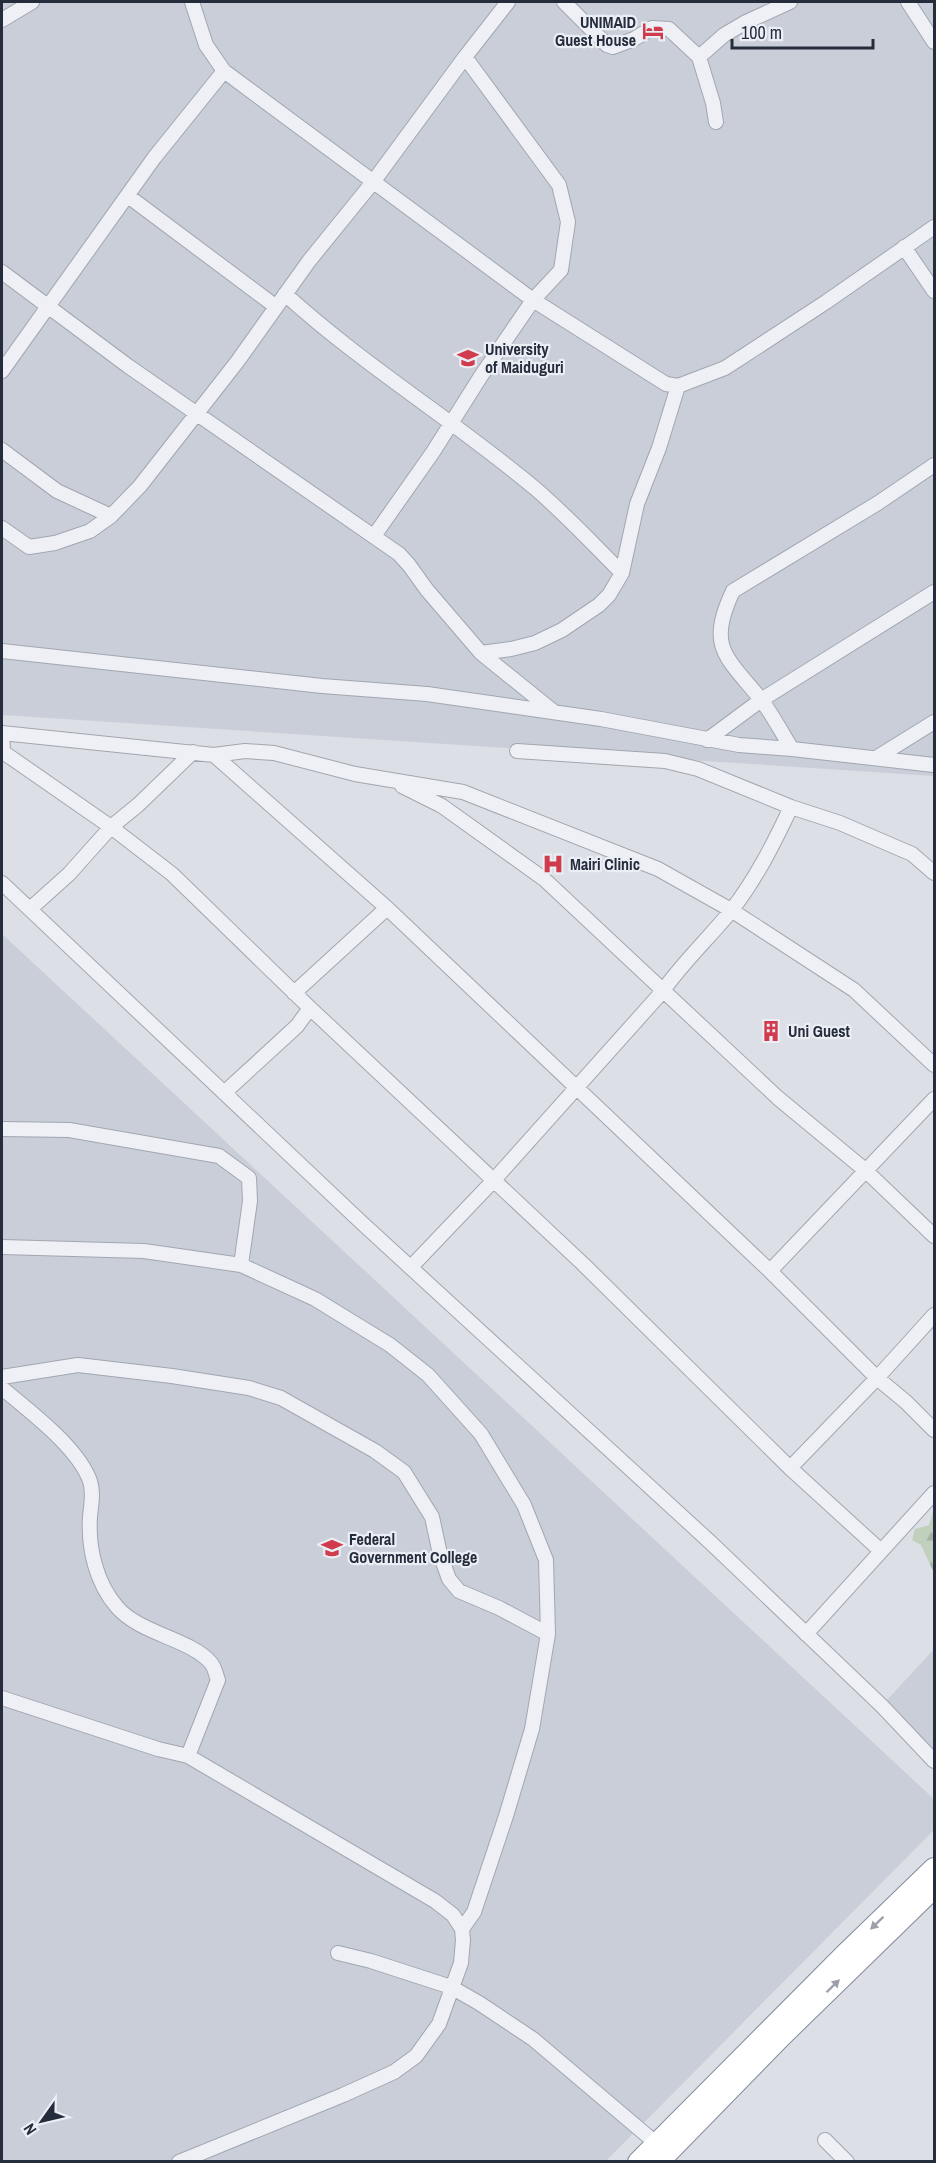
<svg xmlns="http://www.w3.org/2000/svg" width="936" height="2163" viewBox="0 0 936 2163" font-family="'Archivo Narrow',sans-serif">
<defs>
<pattern id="forest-firs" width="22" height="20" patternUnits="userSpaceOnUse" patternTransform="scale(1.5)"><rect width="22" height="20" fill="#c1d0bd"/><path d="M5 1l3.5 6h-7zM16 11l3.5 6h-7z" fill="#a6b3a3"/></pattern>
</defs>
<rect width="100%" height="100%" fill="#dcdfe6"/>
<path fill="#caced8" d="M2,2H934V776L2,715Z
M2,934L934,1799V1830L606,2161H2Z
M934,1649V1750L886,1701Z"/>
<path fill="url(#forest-firs)" d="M934,1508V1573L921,1545L912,1540L915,1529L929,1525Z"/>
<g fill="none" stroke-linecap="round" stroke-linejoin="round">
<defs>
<path id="minor" d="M192,2L206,45L224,71L533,300L666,384L678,386L725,368L826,302L934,227
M564,2L607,45L613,47L634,39L652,28L669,29L699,57
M908,2L934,42
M2,20L32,2
M716,122L713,103L699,57L724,35L746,22L790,2
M128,196L275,306
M904,247L934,291
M2,272L128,366L399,554L409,565L427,590L481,653L554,712
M285,294C364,366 455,421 537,490C567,516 594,545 622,573
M2,371L154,158L224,71
M2,450L57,491L111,516
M2,528L29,547L55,543L90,531L111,516L140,486L237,362L309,261L373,182L465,57L508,2
M374,536L433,452L481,376L533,300L561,270L568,222L559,185L465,57
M2,651L322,686L427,694L601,719L739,745L792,749L934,765
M481,653L511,649L535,643L562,630L599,605L609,595L622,573L637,504L659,448L678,386
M707,740L761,700L934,592
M792,749C781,732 772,713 759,697C725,656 707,646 733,591L878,503L934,465
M517,751L665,761L698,769L791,807L840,823L912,854L934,873
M214,755L387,908L770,1271L877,1378L906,1402L934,1430
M876,758L934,722
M402,786L442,806L544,879L778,1098L865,1170L934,1236
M2,883L362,1223L710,1542L882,1706L934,1761
M30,909L69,874L111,827L138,805L193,752
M294,993L387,908
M224,1093L297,1026L310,1008
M2,1129L69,1130L219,1156L249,1178L250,1201L241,1265
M2,1247L144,1251L241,1265L315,1299L390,1345L428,1375L481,1434L524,1505L546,1560L548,1634L532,1729L506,1816L474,1912L462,1929
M411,1267L494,1180L662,992C683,962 709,938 731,911C756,879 774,843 791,807
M770,1271L934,1099
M2,1377L78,1365L172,1376L249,1388L281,1398L375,1451L404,1472L432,1517L440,1554L449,1579L459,1591L499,1608L548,1634
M2,1388C29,1411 78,1447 90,1481C94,1493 91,1505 90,1517C88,1548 96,1583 117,1607C140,1634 191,1639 211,1663C215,1668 216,1675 218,1680L188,1756
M790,1468L877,1378L934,1315
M881,1551L790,1468L583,1264L310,1008L172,874L111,827L3,752L2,733L214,755L245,751L274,753L355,774L463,792L658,869L731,910L854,990L934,1065
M806,1634L934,1493
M2,1698L158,1749L188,1756L435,1901L453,1915L462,1929L463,1940L461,1963L439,2024L416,2056L394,2072L343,2095L179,2162
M338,1953L371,1961L451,1987L479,2003L533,2039L663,2149
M825,2140L847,2162"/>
<path id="highway" d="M638,2162L846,1953L934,1868
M659,2162L781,2037L934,1888"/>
</defs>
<use href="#minor" stroke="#a1a6b0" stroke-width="16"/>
<use href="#highway" stroke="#838c9d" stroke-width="22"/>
<use href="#minor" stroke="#eef0f5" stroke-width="14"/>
<use href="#highway" stroke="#fff" stroke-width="20"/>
</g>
<defs><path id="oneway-solid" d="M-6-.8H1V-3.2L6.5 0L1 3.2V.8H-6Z" transform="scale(1.5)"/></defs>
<g fill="#9da0a8">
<use href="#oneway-solid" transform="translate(877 1923) rotate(136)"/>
<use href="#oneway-solid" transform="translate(833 1986) rotate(-44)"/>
</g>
<defs>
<symbol id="hotel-bare" viewBox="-9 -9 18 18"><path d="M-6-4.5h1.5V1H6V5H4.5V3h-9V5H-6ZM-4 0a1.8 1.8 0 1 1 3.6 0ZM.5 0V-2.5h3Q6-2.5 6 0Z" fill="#d03c4d" stroke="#ebeef4" stroke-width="2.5" paint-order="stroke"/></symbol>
<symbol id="university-bare" viewBox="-9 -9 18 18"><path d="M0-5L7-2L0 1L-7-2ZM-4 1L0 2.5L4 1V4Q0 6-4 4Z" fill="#d03c4d" stroke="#ebeef4" stroke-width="2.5" paint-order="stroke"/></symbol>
<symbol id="hospital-bare" viewBox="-9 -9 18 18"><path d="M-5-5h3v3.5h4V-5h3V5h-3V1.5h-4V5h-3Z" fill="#d03c4d" stroke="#ebeef4" stroke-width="2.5" paint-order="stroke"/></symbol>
<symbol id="building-bare" viewBox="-9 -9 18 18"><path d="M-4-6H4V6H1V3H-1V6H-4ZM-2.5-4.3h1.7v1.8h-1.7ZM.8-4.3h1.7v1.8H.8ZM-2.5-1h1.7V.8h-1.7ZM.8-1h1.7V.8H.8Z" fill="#d03c4d" stroke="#ebeef4" stroke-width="2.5" paint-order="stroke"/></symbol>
<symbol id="school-bare" viewBox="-9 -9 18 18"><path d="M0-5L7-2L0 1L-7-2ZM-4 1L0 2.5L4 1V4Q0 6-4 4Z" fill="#d03c4d" stroke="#ebeef4" stroke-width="2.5" paint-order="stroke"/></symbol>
</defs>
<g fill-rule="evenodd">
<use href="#hotel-bare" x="638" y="16" width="30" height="30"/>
<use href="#university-bare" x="453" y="343" width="30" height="30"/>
<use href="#hospital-bare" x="538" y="849" width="30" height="30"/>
<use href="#building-bare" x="756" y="1016" width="30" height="30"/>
<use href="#school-bare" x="317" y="1533" width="30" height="30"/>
</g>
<g text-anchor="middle" stroke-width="4.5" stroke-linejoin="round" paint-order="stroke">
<g font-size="16" font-weight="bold" fill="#252d3d" stroke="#ebeef4" text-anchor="start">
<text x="636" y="28" text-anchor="end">UNIMAID<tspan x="636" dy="18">Guest House</tspan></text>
<text x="485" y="355">University<tspan x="485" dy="18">of Maiduguri</tspan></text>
<text x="570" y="870">Mairi Clinic</text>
<text x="788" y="1037">Uni Guest</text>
<text x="349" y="1545">Federal<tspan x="349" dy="18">Government College</tspan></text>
</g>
</g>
<rect width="936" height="2163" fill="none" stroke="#252d3d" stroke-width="6"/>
<g transform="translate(42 2121) rotate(236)" stroke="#ebeef4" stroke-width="4.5" paint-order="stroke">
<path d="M0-4.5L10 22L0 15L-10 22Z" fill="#252d3d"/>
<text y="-9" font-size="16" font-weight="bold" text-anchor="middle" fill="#252d3d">N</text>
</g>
<path d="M732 39v9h141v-9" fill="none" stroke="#252d3d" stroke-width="3"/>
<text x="741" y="39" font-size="18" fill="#252d3d" stroke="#ebeef4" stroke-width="4.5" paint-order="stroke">100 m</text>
</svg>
